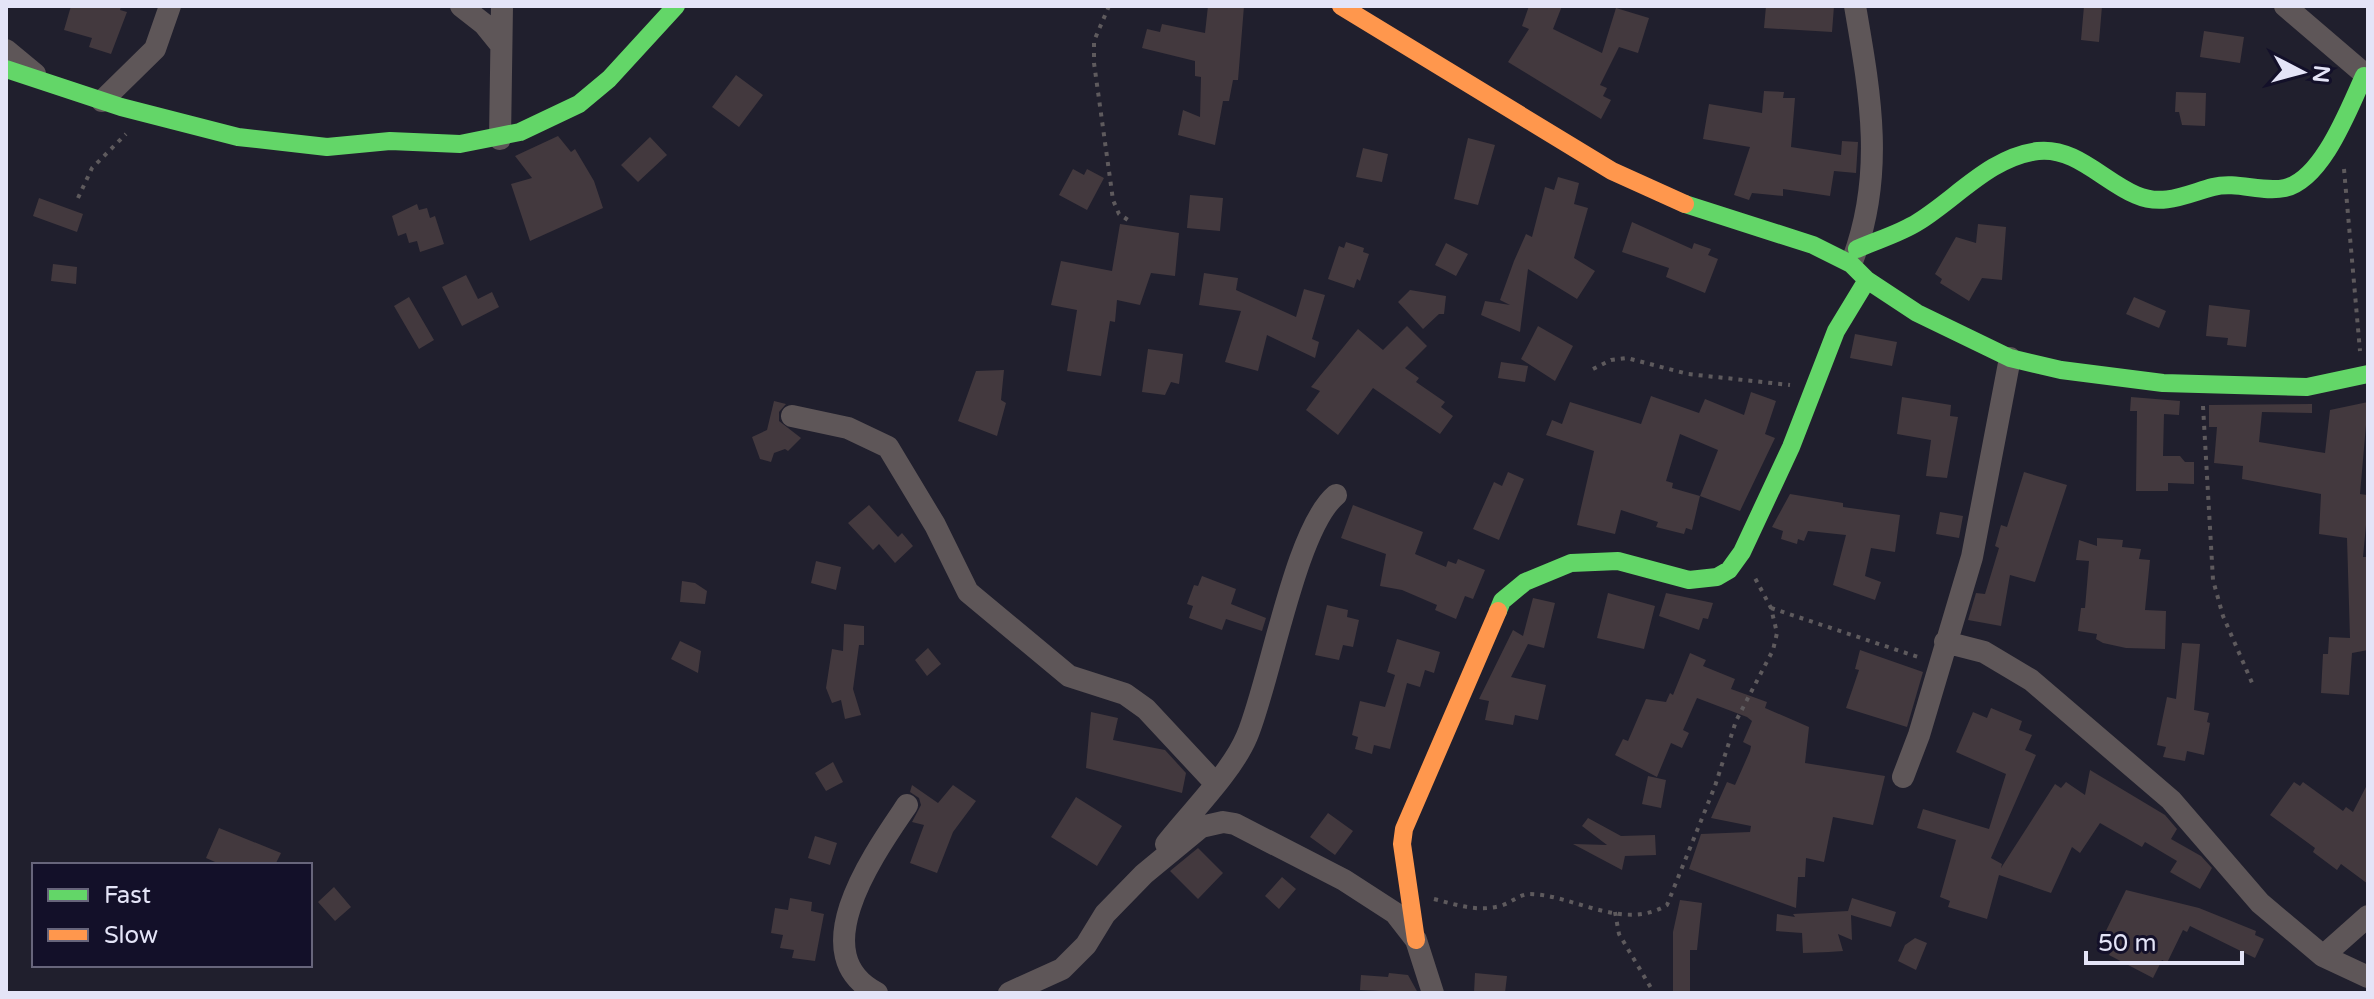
<svg xmlns="http://www.w3.org/2000/svg" width="2374" height="999" viewBox="0 0 2374 999" font-family="'Varela Round',sans-serif">
<rect width="100%" height="100%" fill="#201f2d"/>
<path fill="#43393e" fill-rule="evenodd" d="M71,6H121L120,10L127,12L111,54L89,47L92,38L64,30Z
M1208,6H1244L1238,80H1233L1229,101H1223L1215,145L1178,135L1183,110L1200,117L1201,77L1195,76V61L1142,48L1147,29L1160,32L1162,24L1205,33Z
M1529,6H1562L1553,29L1602,53L1616,8L1649,18L1638,53L1619,47L1600,85L1607,88L1603,96L1611,100L1601,119L1508,62L1529,29L1522,26Z
M1766,6H1834L1832,32L1764,28Z
M2084,6H2102L2099,42L2081,40Z
M2204,31L2244,37L2240,63L2200,57Z
M736,75L763,95L739,127L712,107Z
M1764,91L1784,92L1783,98H1795L1791,147L1841,155L1842,141L1858,142L1856,173L1834,171L1830,196L1783,189V196L1752,193L1749,200L1734,195L1750,147L1703,139L1709,104L1762,113Z
M2176,92L2206,93L2205,126L2182,125L2179,112H2175Z
M558,136L571,152L575,149L594,181L603,208L530,241L511,184L532,178L515,156Z
M650,137L667,155L638,182L621,165Z
M1468,138L1495,145L1478,205L1454,199Z
M1363,148L1388,154L1382,182L1356,177Z
M1073,169L1084,175L1087,169L1104,178L1087,210L1059,195Z
M1558,177L1579,183L1574,204L1588,208L1574,258L1595,271L1577,299L1528,269L1520,332L1481,315L1485,301L1510,305L1500,300L1514,261L1526,234L1532,237L1545,187L1554,190Z
M1190,195L1223,198L1220,231L1187,228Z
M39,198L83,214L77,232L33,216Z
M417,204L419,210L427,208L430,218L435,216L444,244L420,252L417,241L409,243L406,233L398,236L392,216Z
M1632,222L1692,249L1694,243L1711,249L1708,255L1718,259L1705,293L1666,277L1669,268L1622,252Z
M1120,224L1179,233L1175,276L1151,273L1140,305L1117,300L1115,322L1110,321L1101,376L1067,371L1077,310L1051,305L1061,261L1112,271Z
M1978,224L2006,227L2002,280L1982,278L1969,301L1940,283L1942,279L1935,274L1956,237L1976,243Z
M1346,242L1364,248L1363,252L1369,254L1360,281L1357,279L1354,288L1328,279L1339,246L1344,248Z
M1446,243L1468,254L1456,276L1435,265Z
M53,264L77,267L76,284L51,281Z
M1204,273L1238,278L1236,290L1296,317L1304,289L1325,295L1312,339L1319,342L1315,358L1267,335L1258,371L1225,362L1241,311L1199,305Z
M466,275L478,299L492,292L499,307L462,326L442,287Z
M1410,290L1446,296L1444,314H1439L1423,329L1398,302Z
M409,297L434,340L419,349L394,306Z
M2134,297L2166,311L2159,328L2126,314Z
M2209,305L2250,310L2246,347L2227,345L2228,338L2206,336Z
M1407,326L1427,346L1405,368L1419,378L1416,382L1445,402L1441,407L1453,416L1440,434L1373,388L1338,435L1306,410L1320,391L1311,387L1358,329L1383,350Z
M1538,326L1573,346L1555,381L1521,359Z
M1855,334L1897,342L1892,366L1850,358Z
M1148,349L1183,354L1179,384L1171,382L1165,395L1142,392Z
M1501,362L1528,366L1525,382L1498,378Z
M1004,370L1001,400L1006,403L997,436L958,421L976,371Z
M1751,392L1776,401L1765,434L1775,438L1740,511L1700,496L1692,530L1686,528L1684,534L1656,527L1658,522L1621,510L1615,534L1577,525L1594,451L1546,435L1552,420L1562,424L1570,402L1641,424L1651,396L1699,413L1705,399L1744,415ZM1680,434L1718,450L1700,496L1672,488L1673,483L1666,481Z
M1902,397L1951,405L1950,416L1958,417L1947,478L1926,476L1931,440L1897,434Z
M2131,397L2180,401L2179,415L2164,414L2163,456H2180L2185,462H2194V484L2168,483V491H2136L2137,411H2130Z
M774,401L786,404L779,412V421L801,438L788,451L785,449L774,453L771,462L760,459L752,437L767,430Z
M2368,402L2360,494L2367,495L2368,504L2363,557H2368V650L2352,653L2349,695L2321,693L2323,654H2328L2329,637L2350,638L2347,538L2319,534L2321,494L2242,479L2243,466L2214,463L2217,427H2209V405L2312,404V413L2262,412L2259,442L2325,453L2330,410Z
M1508,472L1524,479L1499,540L1473,529L1494,482L1502,486Z
M2024,472L2067,485L2035,582L2010,575L2001,626L1968,620L1976,593L1985,594L1999,548L1995,546L2001,525L2007,527Z
M1790,494L1843,503V507L1900,515L1895,552L1871,548L1865,576L1881,582L1875,600L1833,585L1846,535L1808,531L1804,541L1798,539L1797,544L1781,539L1783,531L1772,527Z
M869,505L898,537L902,533L913,546L895,563L879,544L873,550L848,523Z
M1353,505L1423,532L1415,554L1446,567L1448,561L1456,564L1458,559L1485,570L1473,599L1465,596L1456,619L1435,610L1437,605L1402,590L1380,586L1386,554L1341,538Z
M1940,512L1963,516L1959,538L1936,534Z
M2097,538L2123,540L2122,547L2141,549L2139,559L2150,560L2145,610L2166,611L2165,649L2126,648L2103,643L2096,639L2097,634L2078,631L2081,608H2085L2089,561L2076,560L2079,540L2097,546Z
M816,561L841,567L836,590L811,583Z
M1202,576L1236,589L1231,604L1266,618L1262,631L1226,619L1222,630L1189,618L1193,606L1187,604L1194,585L1198,586Z
M682,581L695,583L707,591L705,604L680,602Z
M1608,593L1655,606L1644,649L1597,638Z
M1666,593L1713,603L1708,619L1703,618L1699,630L1659,616Z
M1533,598L1555,603L1544,648L1528,644L1511,677L1546,685L1538,720L1515,715L1513,725L1485,720L1489,701L1479,699L1513,630L1523,636Z
M1327,605L1348,610L1347,617L1359,620L1353,647L1343,645L1339,660L1315,655Z
M844,624L864,626V645H859L853,689L861,715L845,719L841,700L832,703L826,688L832,649L843,651Z
M1397,639L1440,652L1434,673L1425,670L1420,687L1407,683L1390,749L1374,745L1372,754L1355,749L1358,737L1352,735L1360,701L1385,707L1395,675L1387,672Z
M680,641L701,651L698,673L671,659Z
M2182,643L2200,644L2194,710L2209,713L2207,722L2210,723L2204,755L2187,751L2185,761L2163,757L2166,747L2157,745L2167,697L2176,699Z
M928,648L941,664L927,676L915,660Z
M1860,650L1923,672L1907,727L1846,708L1859,670L1855,669Z
M1690,653L1706,660L1703,666L1735,679L1731,689L1767,702L1765,708L1809,727L1805,763L1885,776L1873,825L1833,817L1824,862L1806,858L1805,877H1798L1796,908L1689,869L1701,834L1750,832L1751,826L1711,818L1727,782L1735,785L1750,751L1751,746L1743,742L1752,721L1747,717L1697,698L1683,730L1689,733L1682,748L1671,743L1657,777L1615,755L1623,739L1628,741L1646,699L1666,702L1670,693L1673,695Z
M1991,708L2022,721L2019,730L2032,735L2025,750L2036,755L1991,858L2002,864L2001,868L2055,784L2061,788L2066,782L2085,795L2090,770L2165,815L2177,829L2171,839L2201,856L2212,868L2200,889L2170,872L2177,861L2145,842L2142,847L2100,823L2080,853L2072,847L2051,893L1999,875L1987,919L1948,907L1950,901L1940,897L1956,840L1917,828L1923,809L1989,829L2006,774L1956,752L1973,712L1987,718Z
M1091,712L1118,718L1113,740L1165,750L1186,773L1182,793L1086,768Z
M833,762L843,782L826,791L815,773Z
M1648,776L1666,780L1661,808L1642,804Z
M2294,782L2300,786L2303,782L2343,811L2346,807L2353,812L2368,783V884L2341,864L2337,870L2313,852L2315,848L2270,815Z
M912,785L938,803L953,785L976,801L953,832L937,873L910,863L924,825L912,822L921,805L919,798L910,792Z
M1076,797L1122,826L1097,866L1051,837Z
M1328,813L1353,831L1335,855L1310,837Z
M1588,818L1621,836L1655,835L1656,855L1625,856L1622,870L1573,844L1607,845L1582,826Z
M219,828L281,853L275,865H222L206,858Z
M815,836L837,843L830,865L808,858Z
M1198,848L1223,873L1198,899L1170,871Z
M1282,877L1296,889L1279,909L1265,896Z
M334,887L351,907L335,921L318,902Z
M2126,890L2199,908L2256,931L2255,935L2264,939L2255,958L2190,926L2187,932L2183,930L2167,963L2162,960L2153,978L2109,955L2113,947L2101,941Z
M790,898L812,902L811,911L824,914L815,961L792,958L794,950L780,948L783,935L771,933L775,908L788,910Z
M1852,898L1896,912L1891,927L1851,915L1852,940L1838,934L1843,951L1829,952L1803,953L1802,933L1776,931L1777,914L1795,917L1793,914L1848,911Z
M1680,900L1702,903L1697,950H1690V992H1673V932Z
M1915,938L1927,943L1916,970L1898,961L1905,945Z
M1389,973L1408,975L1418,993L1360,990L1361,975L1388,977Z
M1475,973L1507,976L1505,993H1474Z"/>
<g fill="none" stroke-linecap="round" stroke-linejoin="round">
<path stroke="#5e5a5d" stroke-width="4" stroke-dasharray="4 6" stroke-linecap="butt" d="M1109,6L1094,41V63L1113,200L1119,214L1128,220
M2344,169L2360,351
M78,198L92,168L126,134
M1593,369L1611,360L1627,358L1688,374L1790,385
M2203,406L2213,580L2223,616L2253,685
M1771,608L1921,658
M1434,899C1457,905 1477,912 1500,906C1511,903 1518,895 1529,894C1572,894 1623,932 1667,905L1715,786L1736,721L1773,650L1777,633L1771,608L1755,578
M1615,912L1619,934L1654,993"/>
<path stroke="#5e5658" stroke-width="22" d="M461,6L484,24L501,45
M2285,6L2368,77
M6,50L35,74
M102,101L155,49L170,6
M500,139L502,6
M1853,259C1885,173 1870,93 1855,6
M792,416L848,428L888,447L935,525L968,592L1069,676L1125,694L1146,709L1215,783
M1945,642L1984,652L2031,680L2171,800L2260,903L2323,956L2368,977
M1903,777L1919,735L1972,557L2010,358
M1166,844C1191,812 1232,772 1247,736C1270,682 1295,529 1336,495
M2323,956L2368,916
M877,993C801,954 876,851 907,805
M1009,993L1062,969L1086,945L1105,914L1144,874L1201,827L1223,822L1235,824L1344,880L1395,913L1416,940L1433,993"/>
<path stroke="#63d668" stroke-width="18" d="M6,69L121,107L238,137L327,147L390,141L460,144L520,132L579,104L609,79L676,6
M1685,204L1813,245L1851,264L1867,280L1917,313L2010,358L2061,370L2163,383L2307,387L2368,374
M1857,249C1877,240 1899,234 1918,222C1957,198 1990,157 2038,151C2076,147 2103,181 2136,195C2163,207 2187,194 2213,187C2237,181 2262,193 2285,188C2323,179 2349,108 2364,76
M1498,611L1502,601L1525,582L1571,563L1618,561L1689,580L1717,577L1729,570L1742,552L1791,447L1836,331L1867,280"/>
<path stroke="#ff974d" stroke-width="18" d="M1341,6L1612,171L1685,204
M1416,940L1402,844L1404,829L1498,611"/>
</g>
<rect width="2374" height="999" fill="none" stroke="#e4e4f7" stroke-width="16"/>
<rect x="32" y="863" width="280" height="104" fill="#131029" stroke="#67657b" stroke-width="2"/>
<rect x="48" y="889" width="40" height="12" fill="#63d668" stroke="#67657b" stroke-width="2"/>
<text x="104" y="903" font-size="24" fill="#e4e4f7">Fast</text>
<rect x="48" y="929" width="40" height="12" fill="#ff974d" stroke="#67657b" stroke-width="2"/>
<text x="104" y="943" font-size="24" fill="#e4e4f7">Slow</text>
<g transform="translate(2302 72) rotate(96)" stroke="#131029" stroke-width="6" paint-order="stroke">
<path d="M0-6L14 30L0 20L-14 30Z" fill="#e4e4f7"/>
<text y="-12" font-size="22" font-weight="bold" text-anchor="middle" fill="#e4e4f7">N</text>
</g>
<path d="M2086 951v12h156v-12" fill="none" stroke="#e4e4f7" stroke-width="4"/>
<text x="2098" y="951" font-size="24" fill="#e4e4f7" stroke="#131029" stroke-width="6" paint-order="stroke">50 m</text>
</svg>
